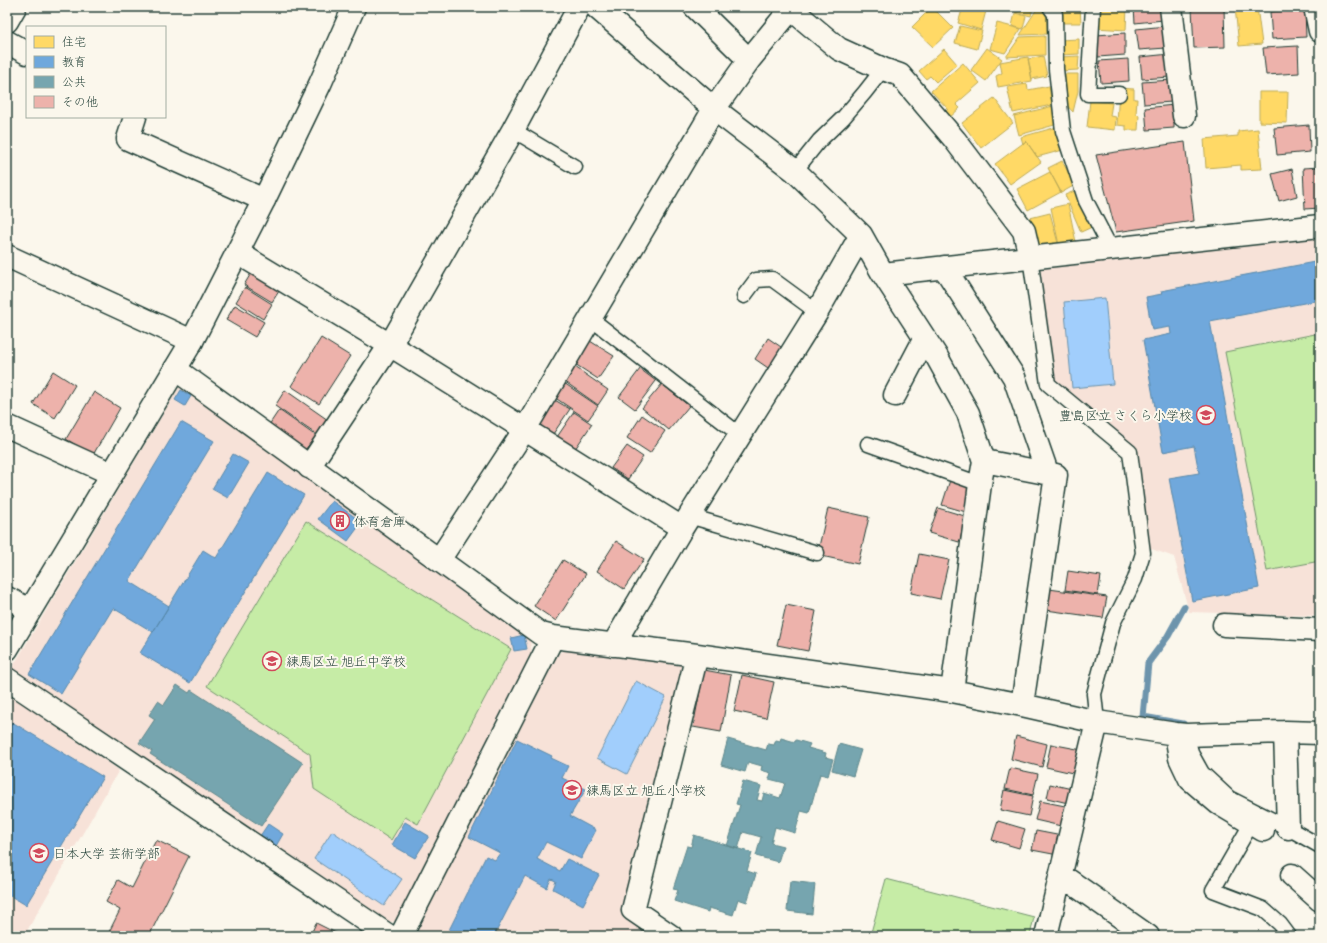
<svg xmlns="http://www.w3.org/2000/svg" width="1327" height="943" viewBox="0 0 1327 943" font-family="Dekko,'Klee One',sans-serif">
<rect width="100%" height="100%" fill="#fbf7ec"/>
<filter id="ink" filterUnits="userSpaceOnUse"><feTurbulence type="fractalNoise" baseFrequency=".025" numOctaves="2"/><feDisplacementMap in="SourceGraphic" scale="8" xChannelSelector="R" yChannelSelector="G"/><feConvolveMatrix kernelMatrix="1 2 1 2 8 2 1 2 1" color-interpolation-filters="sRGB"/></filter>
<g filter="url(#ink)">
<path fill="#f7e2d8" d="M1320,237V616L1189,612L1174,557L1146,547L1133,447L1052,382L1038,267Z
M179,387H187L529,634L532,654L397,921L383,923L15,675L12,668Z
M568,646L680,661L686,669L625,912L660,936H414L558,654Z
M12,696L119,770L24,936H7V697Z"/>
<path fill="#c6eca6" stroke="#72946d" d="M1320,333V561L1267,571L1225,352Z
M306,521L511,649L418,824L405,817L391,840L314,789L310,754L207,686Z
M886,879L1034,917L1030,936H870Z"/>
<path fill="#a1cefc" stroke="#6d94ac" d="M1105,298L1113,384L1072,388L1064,302Z
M636,681L666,697L627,774L597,758Z
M332,831L402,879L384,906L314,859Z"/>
<path fill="#ffd966" stroke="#bcaa57" d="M932,7L953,28L933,47L912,27Z
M944,7H962L961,12Z
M963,7H987L981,30L958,23Z
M1017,7H1033L1031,16L1015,12Z
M1059,7H1080L1081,23H1059Z
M1096,7H1127L1126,30L1095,28Z
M1235,7H1257L1262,44L1239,46Z
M1037,9H1046L1047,34L1020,35Z
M1015,13L1026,16L1023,29L1012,26Z
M997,23L1021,29L1005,53L990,49Z
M960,26L982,31L977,49L955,43Z
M1045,36V55L1006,57L1020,37Z
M1079,39V54L1060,55L1059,40Z
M987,48L1002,59L986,81L971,70Z
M944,49L957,64L936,82L930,76L926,79L919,71Z
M1043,56L1047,76L1032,79L1028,59Z
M1079,56L1078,70L1061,71L1060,57Z
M1028,57L1032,81L998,87L996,76L1002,73L1000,62Z
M963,63L980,83L956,104L960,108L948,119L943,113L948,109L931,91Z
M1063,74H1078V91L1073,112L1063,101Z
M1027,84L1028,90L1049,86L1052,105L1013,113L1007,87Z
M1119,88L1134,89V99H1137L1136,114L1139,115L1138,130H1126V126L1117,125Z
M1259,92H1288L1287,123L1259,122Z
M994,98L1013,123L981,148L962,123Z
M1090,101L1112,103L1110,116L1116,117L1115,130L1087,127Z
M1053,106L1058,124L1019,135L1014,116Z
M1057,127L1063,150L1037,157L1026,141L1023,144L1021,137Z
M1258,129L1262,169L1241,170V165L1206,168L1204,139L1238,136V131Z
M1026,141L1041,162L1010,184L995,164Z
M1062,161L1075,185L1061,193L1048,168Z
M1050,172L1061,192L1028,210L1017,189Z
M1077,190L1092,227L1081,232L1065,195Z
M1068,204L1076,242L1059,245L1051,208Z
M1050,213L1058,243L1037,248L1030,218Z"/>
<path fill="#6fa8dc" stroke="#5788aa" d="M1320,261V300L1210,321L1259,588L1192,601L1169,478L1199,473L1194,446L1163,452L1143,340L1171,334L1170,327L1152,330L1146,297L1162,294L1161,291Z
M181,390L191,396L185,406L175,400Z
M181,422L214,441L129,581L169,606L153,632L113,608L61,694L29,674Z
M233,454L249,463L228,498L212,489Z
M268,473L304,495L190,683L140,653L203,550L216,558Z
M332,501L362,522L348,541L318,519Z
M524,635L527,649L514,651L511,638Z
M12,722L103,777L26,905L7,894V731Z
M517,739L552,756L551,758L568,766L562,778L586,789L570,816L596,830L581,859L546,842L537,859L560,871L567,859L599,875L583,905L553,889L556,881L551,879L547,888L525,876L494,936H446L486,856L495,860L500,853L469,837Z
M405,822L429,836L415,858L392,845Z
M268,824L283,834L276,846L260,836Z"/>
<path fill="#76a5af" stroke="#5c868a" d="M177,685L189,693L191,690L303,763L261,826L150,754L152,751L139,743L155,719L149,715L158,701L164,705Z
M781,738L795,742L796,740L810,744L808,748L826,753L825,757L833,759L828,776L820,774L809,813L801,811L795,833L775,827L771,843L783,846L778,862L756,856L761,837L743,832L738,849L727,846L740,805L736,804L743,781L761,786L757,800L762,801L764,793L780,798L785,783L769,779L771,773L761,770L762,766L748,762L745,772L721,765L728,739L766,750L768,744L774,745L776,740L780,741Z
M839,744L861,750L853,776L832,770Z
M694,835L752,853L747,871L756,874L747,902L738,899L733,915L709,908L708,912L674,901L678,890L673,889L687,846L691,847Z
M790,881L815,884L812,914L787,911Z"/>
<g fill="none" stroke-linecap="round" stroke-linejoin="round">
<path stroke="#6d94ac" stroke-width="7" d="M1183,724L1143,717L1148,663L1168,636L1184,607"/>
</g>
<path fill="#edb2ab" stroke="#1f3d34" d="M1134,7H1163V20L1135,23Z
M1200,7H1224L1225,47L1194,48L1192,8Z
M1305,9L1306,37L1272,39L1270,12Z
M1166,26V48L1139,50L1136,29Z
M1125,33V55L1098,57L1096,35Z
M1298,46L1299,73L1266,75L1263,48Z
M1170,54V77L1142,79L1140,57Z
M1128,59L1129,81L1101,83L1099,61Z
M1172,80V102L1144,104L1142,82Z
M1174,105V128L1147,130L1145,108Z
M1309,125L1310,152L1277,155L1274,128Z
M1185,142L1194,221L1116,232L1096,155Z
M1320,167V208L1305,209L1303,168Z
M1292,169L1297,196L1279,201L1272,174Z
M253,270L281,288L272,302L244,285Z
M245,287L272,304L263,319L236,302Z
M235,305L264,322L255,337L226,320Z
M321,338L350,356L319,404L291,386Z
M768,338L784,349L771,370L755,359Z
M590,341L614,356L598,379L575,364Z
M575,367L608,390L598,405L564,381Z
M640,369L656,381L635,409L619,397Z
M53,371L75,385L55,418L33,404Z
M564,383L598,406L588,420L554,397Z
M662,384L689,406L669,430L642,408Z
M285,390L328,420L317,435L275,406Z
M94,392L120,408L93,455L66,439Z
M553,399L570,409L553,434L537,424Z
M279,410L316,436L305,450L269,425Z
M574,412L592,424L575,449L557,437Z
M642,415L665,431L650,453L627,438Z
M627,446L643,457L628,479L611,468Z
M950,480L973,488L966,512L942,505Z
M828,508L869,517L858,564L817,555Z
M938,508L968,517L959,542L929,533Z
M616,541L644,559L624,589L597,571Z
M919,554L949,560L940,599L911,593Z
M563,560L586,574L556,621L534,606Z
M1068,571L1101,576L1098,595L1065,590Z
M1049,589L1107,597L1103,618L1046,610Z
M786,605L816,611L808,651L777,645Z
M704,670L731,675L721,732L693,727Z
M742,675L774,682L766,718L734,711Z
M1016,736L1047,744L1042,767L1011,759Z
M1051,744L1082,750L1077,774L1046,767Z
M1010,768L1038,774L1033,795L1005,789Z
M1050,784L1072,789L1068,803L1047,798Z
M1004,790L1033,796L1029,816L1000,810Z
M1040,801L1065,806L1061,826L1035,820Z
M998,821L1025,829L1019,848L992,840Z
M1036,831L1062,836L1058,855L1032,850Z
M156,840L189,856L149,936H107L120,910L106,902L118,880L132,888Z
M316,923L342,936H310Z"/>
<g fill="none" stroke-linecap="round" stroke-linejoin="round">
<defs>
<path id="lane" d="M1050,7L1055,14L1056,69L1063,131L1086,201L1111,249
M1093,7L1088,94H1119
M513,130L575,167
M795,171L819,141L843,118L865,92L883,69
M1030,257L1048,384L1130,452L1143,553L1135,579L1113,623L1094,694L1097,722
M744,296L756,280L772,279L817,312
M590,318L740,435
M868,444L980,484
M689,516L817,553
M1186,735L1192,755L1202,773L1229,798L1288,828L1320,846
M1251,824L1213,890L1263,909L1280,924L1289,936"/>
<path id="street" d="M596,7L714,109L795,171L861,235L883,274L937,357L968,413L984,461L980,484L952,691
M695,7L749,60
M1171,7L1184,116
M1315,7L1320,31
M7,21L15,7
M7,42L27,53
M135,117L128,139L264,200
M238,253L390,345L682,528
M7,256L192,341
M944,267L1014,377L1047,472
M883,274L1320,226
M175,369L541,634L553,637L697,655L952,691L1022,705L1097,722L1176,734L1186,735L1285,732L1320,733
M895,395L925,338
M7,426L112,474
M984,461L1056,475L1022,705
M309,467L390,345L513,130L579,7
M439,560L525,429L714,109L749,60L791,9L839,49L883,69L900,75L955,140L1024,231L1030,257
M7,598L30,610
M1224,625L1320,630
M613,645L682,528L817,312L861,235
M7,679L389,936
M1285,732L1288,828
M1176,734L1180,758L1190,779L1218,803L1263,830
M1061,875L1148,936
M1292,875L1320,900
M401,936L553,637
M671,936L633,910L697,655
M1046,936L1097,722"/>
<path id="secondary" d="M7,649L192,341L264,200L320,84L354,7"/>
</defs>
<use href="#lane" stroke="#1f3d34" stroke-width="17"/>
<use href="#street" stroke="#1f3d34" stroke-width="25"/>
<use href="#secondary" stroke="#1f3d34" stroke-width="25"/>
<use href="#lane" stroke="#fbf7ec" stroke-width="14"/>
<use href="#street" stroke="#fbf7ec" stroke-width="22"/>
<use href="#secondary" stroke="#fbf7ec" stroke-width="22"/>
</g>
</g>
<defs>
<symbol id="school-ring" viewBox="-11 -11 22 22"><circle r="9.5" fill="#fbf7ec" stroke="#d1495b" stroke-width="1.5"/><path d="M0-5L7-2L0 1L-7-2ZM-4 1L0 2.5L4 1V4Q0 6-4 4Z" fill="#d1495b"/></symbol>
<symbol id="building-ring" viewBox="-11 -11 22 22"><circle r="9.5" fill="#fbf7ec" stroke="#d1495b" stroke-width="1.5"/><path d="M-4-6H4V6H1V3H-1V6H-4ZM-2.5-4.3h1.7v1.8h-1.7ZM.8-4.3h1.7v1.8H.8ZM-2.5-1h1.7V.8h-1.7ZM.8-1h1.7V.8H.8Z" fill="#d1495b"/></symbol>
<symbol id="university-ring" viewBox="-11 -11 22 22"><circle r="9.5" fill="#fbf7ec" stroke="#d1495b" stroke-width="1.5"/><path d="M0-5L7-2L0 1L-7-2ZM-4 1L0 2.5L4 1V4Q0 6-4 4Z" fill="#d1495b"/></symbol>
</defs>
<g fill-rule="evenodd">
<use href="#school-ring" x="1195" y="404" width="22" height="22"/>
<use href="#building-ring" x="329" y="510" width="22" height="22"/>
<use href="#school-ring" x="261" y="650" width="22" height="22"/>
<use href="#school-ring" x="561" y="779" width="22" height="22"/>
<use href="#university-ring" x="28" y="842" width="22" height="22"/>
</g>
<g text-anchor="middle" stroke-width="4" stroke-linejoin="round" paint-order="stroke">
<g font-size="13" fill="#1f3d34" stroke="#fbf7ec" text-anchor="start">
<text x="1192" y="420" text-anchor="end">豊島区立 さくら小学校</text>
<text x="354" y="526">体育倉庫</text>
<text x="286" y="666">練馬区立 旭丘中学校</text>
<text x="586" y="795">練馬区立 旭丘小学校</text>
<text x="53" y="858">日本大学 芸術学部</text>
</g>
</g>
<rect width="1327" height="943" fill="none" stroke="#fbf7ec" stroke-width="24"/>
<rect x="12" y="12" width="1303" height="919" fill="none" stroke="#1f3d34" stroke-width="1.5" filter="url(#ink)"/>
<rect x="26" y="26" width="140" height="92" fill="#fbf7ec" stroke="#a3ada2"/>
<rect x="34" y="36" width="20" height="12" fill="#ffd966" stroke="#a3ada2"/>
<text x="62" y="46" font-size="12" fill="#1f3d34">住宅</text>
<rect x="34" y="56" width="20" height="12" fill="#6fa8dc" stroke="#a3ada2"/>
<text x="62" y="66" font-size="12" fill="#1f3d34">教育</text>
<rect x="34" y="76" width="20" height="12" fill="#76a5af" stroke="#a3ada2"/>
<text x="62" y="86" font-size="12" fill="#1f3d34">公共</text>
<rect x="34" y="96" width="20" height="12" fill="#edb2ab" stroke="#a3ada2"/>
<text x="62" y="106" font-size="12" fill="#1f3d34">その他</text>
</svg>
